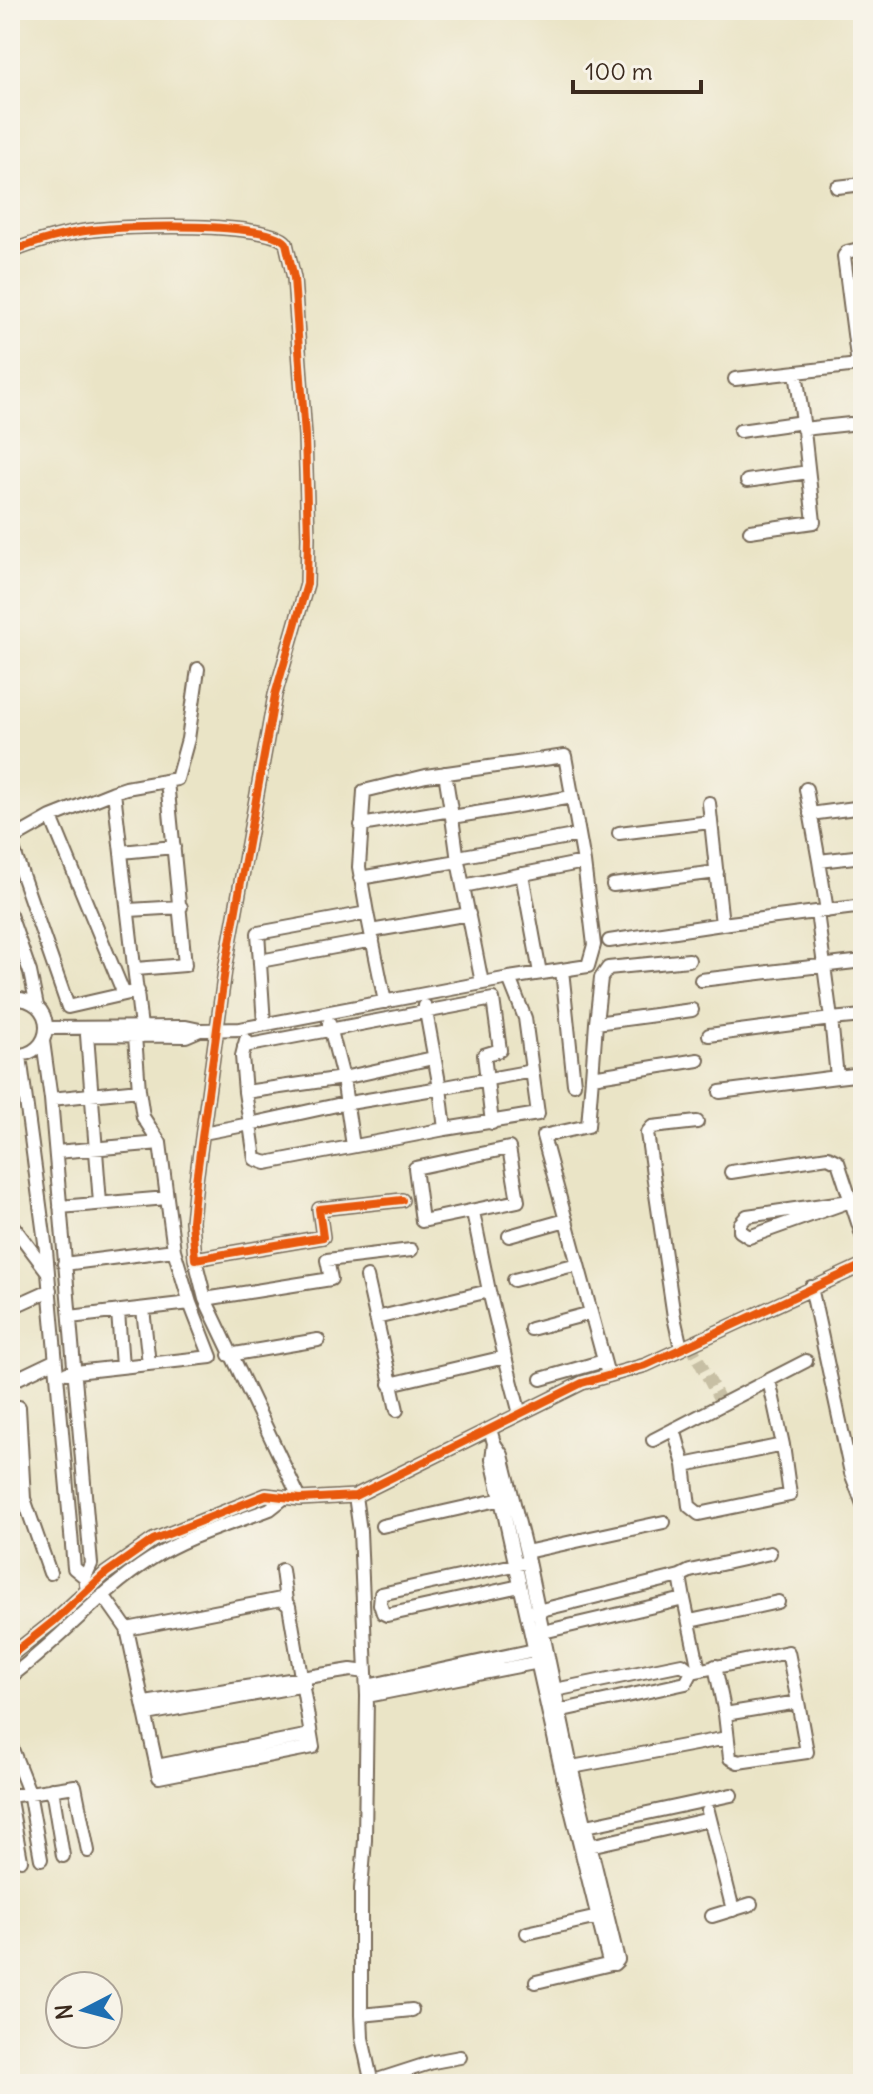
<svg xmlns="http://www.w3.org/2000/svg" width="873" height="2094" viewBox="0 0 873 2094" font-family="Delius,sans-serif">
<rect width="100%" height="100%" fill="#f7f3e8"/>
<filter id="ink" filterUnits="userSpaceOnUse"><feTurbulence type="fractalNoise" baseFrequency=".0125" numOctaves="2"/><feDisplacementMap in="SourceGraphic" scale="16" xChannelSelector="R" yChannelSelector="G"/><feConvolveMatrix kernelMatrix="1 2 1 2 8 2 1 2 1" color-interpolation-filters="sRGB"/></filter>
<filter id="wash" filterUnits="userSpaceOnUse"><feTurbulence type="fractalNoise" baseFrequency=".006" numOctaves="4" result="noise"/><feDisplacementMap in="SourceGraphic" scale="32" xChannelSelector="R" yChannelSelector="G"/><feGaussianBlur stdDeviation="1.8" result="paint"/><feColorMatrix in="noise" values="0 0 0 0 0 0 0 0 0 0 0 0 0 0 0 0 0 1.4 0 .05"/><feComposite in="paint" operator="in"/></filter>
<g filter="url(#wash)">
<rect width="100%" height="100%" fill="#eae4c6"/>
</g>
<g filter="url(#ink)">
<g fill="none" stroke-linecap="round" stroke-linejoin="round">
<path stroke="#c7bfa4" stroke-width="12" stroke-dasharray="12 6" stroke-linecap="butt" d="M690,1344L722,1404"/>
<defs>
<path id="minor" d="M837,187L863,184
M863,248L847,252L844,256L858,365L863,364
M10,252C35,242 66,233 93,230C125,226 268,221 286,243L294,278L305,436L308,537L307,584L275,695L225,970L196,1181L192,1221L195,1259L323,1237L319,1209L402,1200
M735,379L858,365
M803,429L850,424
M740,431L803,422L796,372
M747,481L808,472
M750,531L814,522L803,422
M806,789L819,861L863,856
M114,792L51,817L14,838L11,843L68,1007L138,991
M810,814L863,807
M51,817L124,994
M452,817L572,797
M361,825L451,810L445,773
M619,833L710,822
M121,852L174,847
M458,857L579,835
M458,861L482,983
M819,861L827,911
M522,874L540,973
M360,878L458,861L451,810
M613,885L717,872
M463,886L584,862
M129,910L181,907
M367,913L359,867L364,791L426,776L565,756L584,862L594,945L588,966L509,978
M10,915L30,972L37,1006
M722,924L863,906
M371,931L469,914
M609,941L722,924L709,803
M260,961L373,940
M136,969L185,965L167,781
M562,970L574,1084
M701,980L863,961
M10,999C58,994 58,1060 10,1055
M425,1006L440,1088L532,1071
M863,1016L831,1019L837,1077L863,1074
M329,1023L343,1078L353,1146
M596,1023L601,978L608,968L689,960
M264,1024L258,933L367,913L385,1002
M46,1028L186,1027L200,1030L240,1029L509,978L525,1018L538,1114L445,1129L440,1088L337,1105L250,1124L255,1159L266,1163L445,1129
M87,1035L100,1203
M92,1035L186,1036L200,1030
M709,1035L831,1019L817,912
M135,1036L139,1090
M142,1036L114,792L126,788L177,779L188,739L198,669
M43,1041L51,1099L91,1564L85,1577L87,1590
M244,1046L493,999L500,1050L484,1055L492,1123
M20,1056L46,1250L74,1568L85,1577
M592,1077L596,1023L692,1010
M245,1092L242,1056L246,1040
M720,1092L837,1077
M51,1099L139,1090L143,1117L160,1143
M203,1133L250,1124L245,1092L343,1078L433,1058
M509,1148L518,1201L422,1221L415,1168Z
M56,1152L160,1143L167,1198
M731,1172L828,1157L838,1162L863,1238
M850,1201L749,1237L740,1231V1224L747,1216Z
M60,1207L167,1198L174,1250L64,1264
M10,1222L47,1271
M509,1236L566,1220
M174,1250L190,1303
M195,1259L205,1299L331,1279L327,1260L411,1250
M367,1277L397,1410
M514,1280L578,1264
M811,1287L851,1473L863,1504
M205,1299L300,1499
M10,1308L50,1290
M143,1309L149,1364
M118,1312L122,1366
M376,1318L489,1291L473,1212
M531,1329L591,1313
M681,1348L674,1317L647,1133L652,1127L697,1122
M229,1355L318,1340
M505,1357L520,1414
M67,1373L211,1357L190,1303L70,1317
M608,1375L543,1136L588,1126L592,1077L698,1060
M541,1379L604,1361
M769,1380L783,1445L684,1465L689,1506L699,1514L790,1495L783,1445
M10,1382L54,1361
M390,1384L505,1357L489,1291
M10,1410L19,1407L24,1499
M490,1429L494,1443L502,1455L526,1552L570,1762L618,1960L614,1964
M674,1429L684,1465
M653,1440L806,1361
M494,1443L492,1459L562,1773L609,1962L614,1964
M10,1460L17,1478L10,1481
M22,1493L50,1573
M355,1496L360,1531L367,1696L365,1840L361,1889V2015L362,2038L372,2084
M382,1526L506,1498
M526,1552L664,1522
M282,1570L286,1601
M680,1576L690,1571L770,1553
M520,1586L387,1615L383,1613L380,1604L381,1594L523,1563
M103,1595L127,1629L281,1599L289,1606L313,1747L159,1777L127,1629
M684,1599L699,1670
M533,1612L680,1576L684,1599L543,1632
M690,1621L778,1602
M10,1656L54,1621L106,1573L153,1540L266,1495L300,1499L355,1496L582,1383L646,1365L863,1265
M715,1666L725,1714
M10,1677C59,1641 99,1592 151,1559C186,1536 231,1524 270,1509L284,1498
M367,1686L539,1649
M555,1690L682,1664L692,1672
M367,1696L544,1661
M145,1703L351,1670L366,1672
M549,1713L686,1683L692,1672L788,1652L798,1702L725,1714L730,1758L738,1762L807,1752L798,1702
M147,1714L305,1685
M10,1744L29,1792L41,1859
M157,1766L310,1735
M572,1767L727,1738
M52,1789L63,1856
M10,1796L75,1786L88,1851
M10,1800L21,1860
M708,1811L733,1910
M582,1827L731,1795
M585,1847L710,1819
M712,1916L751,1904
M527,1933L598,1917
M536,1982L611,1964
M361,2015L412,2010
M10,2077L16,2084
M371,2082L433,2062L460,2057"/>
</defs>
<use href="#minor" stroke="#786b59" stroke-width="16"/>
<use href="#minor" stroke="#fff" stroke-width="12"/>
<defs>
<path id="cycleway" d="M10,252C35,242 66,233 93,230C125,226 268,221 286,243L294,278L305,436L308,537L307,584L275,695L225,970L196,1181L192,1221L195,1259L323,1237L319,1209L402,1200
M10,1656L54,1621L106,1573L153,1540L266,1495L300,1499L355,1496L582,1383L646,1365L863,1265"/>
</defs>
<use href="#cycleway" stroke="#f7f3e8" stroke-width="13"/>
<use href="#cycleway" stroke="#e8590c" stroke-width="8"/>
</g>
</g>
<rect width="873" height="2094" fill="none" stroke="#f7f3e8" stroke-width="40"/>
<g transform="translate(84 2010) rotate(264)"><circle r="38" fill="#f7f3e8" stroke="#aca397" stroke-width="2"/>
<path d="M0-6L14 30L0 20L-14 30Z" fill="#1f6fb2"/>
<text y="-12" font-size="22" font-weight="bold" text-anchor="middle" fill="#3b2a1e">N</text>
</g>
<path d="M573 80v12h128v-12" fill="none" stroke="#3b2a1e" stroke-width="4"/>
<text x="585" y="80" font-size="24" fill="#3b2a1e" stroke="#f7f3e8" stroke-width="6" paint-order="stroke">100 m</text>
</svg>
